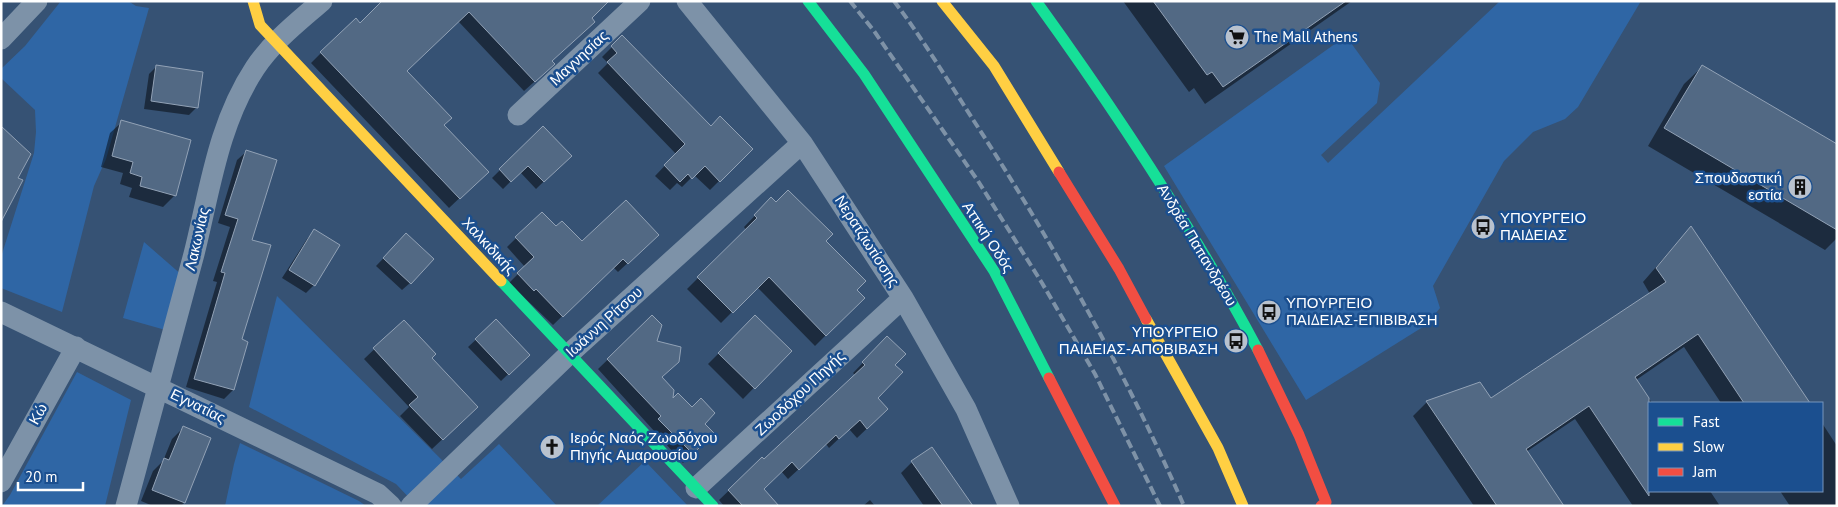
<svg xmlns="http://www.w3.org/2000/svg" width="1838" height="507" viewBox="0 0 1838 507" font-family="'PT Sans',sans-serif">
<rect width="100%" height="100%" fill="#365274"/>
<path fill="#2f66a5" d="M61,1H128L136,6L149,8L106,159L94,186L62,312L1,288V257L34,153L36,132L35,110L1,78V69L25,46Z
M1500,1H1641L1578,107L1565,119L1533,132L1504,161L1433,286L1440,308L1426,325L1306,400L1164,166L1346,36L1380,83L1377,103L1321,155L1328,163Z
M144,242L183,276L169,331L123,318Z
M277,296L461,479L499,444L557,506H417L396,484L249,407Z
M77,372L131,400L105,506H2L10,495Z
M240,443L359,501L366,506H225L234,464Z
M645,461L688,506H597Z"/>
<path fill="#0007" d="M502,1L550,61L543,74L524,91L458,21L406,71L443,126L487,172L449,208L311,63L321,53L360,24Z
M1123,1H1352L1205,104L1194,88L1189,92Z
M622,37L711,127L751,149L710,190L694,175L682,187L677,183L670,190L655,176L676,154L598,73L608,63L602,57Z
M157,66L197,107L189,115L144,109L149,74Z
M1702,67L1837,146V238L1825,250L1648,146L1684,84Z
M122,122L190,141L174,196L163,207L129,197L132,188L120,184L123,173L101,167L110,133Z
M543,128L570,156L536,189L520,172L503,189L492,178Z
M246,152L251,240L240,340L247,343L233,390L224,399L186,387L217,282L213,281L230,227L218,223L237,160Z
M771,199L824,241L855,290L863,298L815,346L757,287L721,323L687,289L746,230L744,227Z
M542,213L556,228L582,243L648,244L618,272L613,267L553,325L509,283L525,267L507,247Z
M1690,228L1808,403H1721L1684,347L1636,380L1652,403H1649V491H1710L1720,506H1633L1575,419L1526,452L1562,506H1474L1413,416L1427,402L1491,400L1650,294L1643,282Z
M314,231V285L306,293L282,278L307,239Z
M399,242L410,283L402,290L376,266Z
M652,317L660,378L672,401L703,424L713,433L683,463L598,369Z
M755,317L790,351L743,399L708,364Z
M404,321L430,358L467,416L432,449L400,416L409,407L364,359Z
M496,321L528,355L501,381L468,347Z
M887,338L893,365L876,398L877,419L857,438L849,429L829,448L826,444L788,479L781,471L762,489L778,506H724L719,500L762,459L764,461L856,376L853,373Z
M1822,423L1837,446V506H1790L1780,491H1822Z
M183,428L184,503L181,506H153L141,501L153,471L163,461L172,439Z
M912,462L971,506H924L901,473Z
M870,500L875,506H863Z"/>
<path fill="#526984" stroke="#92a2b6" d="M382,1H609L592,18L595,22L552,61L555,64L535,82L469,12L407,71L452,118L444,125L489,172L460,199L320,52L356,18L360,23Z
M1153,1H1346L1223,87L1212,72L1207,75Z
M622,35L711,126L720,116L753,149L720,182L705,166L692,179L688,174L680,182L664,165L685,144L607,62L617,53L611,46Z
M156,65L203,72L198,108L151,101Z
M1702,65L1837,144V230L1664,128Z
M121,120L191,140L176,196L140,186L142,177L130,173L133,162L112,156Z
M1,126L31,154L18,178L23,180L1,222Z
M543,126L572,156L544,182L528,166L511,182L499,169Z
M246,150L277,160L252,240L271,245L242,339L248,342L234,390L194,379L225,273L221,272L238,219L225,215Z
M788,190L833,234L826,241L866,281L857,290L865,298L826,336L769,277L733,313L697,277L757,218L754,215L771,197L776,202Z
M626,200L659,235L628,264L623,259L563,317L536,289L534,291L517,273L534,257L515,237L542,212L556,226L562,221L582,241Z
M1691,226L1810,403H1744L1698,334L1635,377L1649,398V496L1589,406L1526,449L1564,506H1497L1426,401L1480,382L1491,398L1666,282L1656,268Z
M314,229L340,245L315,286L289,270Z
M406,233L434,259L411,284L383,258Z
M652,315L662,325L657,341L681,347L679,362L662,377L674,390L673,398L678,393L692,407L701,398L715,413L705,424L714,433L693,454L658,419L661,416L607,359Z
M755,315L792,351L755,389L718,353Z
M496,319L530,355L509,375L475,339Z
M404,320L436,354L432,358L478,407L443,440L409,405L418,397L373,348Z
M887,336L906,354L895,365L903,372L878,398L888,409L867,429L860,420L839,439L836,435L799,470L792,462L764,489L779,506H743L728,490L762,457L764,459L865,365L862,362Z
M183,426L211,438L185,503L152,490L164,458L169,460Z
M932,447L973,506H943L911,461Z"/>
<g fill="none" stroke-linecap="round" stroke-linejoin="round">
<path stroke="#7d92a8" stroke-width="21" d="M687,1L802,143L903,298L966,409L1009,506
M1,39L37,1
M518,115L640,1
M1,312L378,494L391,506
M1,482L76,347
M696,488L903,298
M126,506C149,422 172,338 194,254C210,190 218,124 255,68C273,41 298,22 322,1
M411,506L569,354L802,143"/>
<path stroke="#16e098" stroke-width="11" d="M808,1L864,74L994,271L1049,378
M1036,1C1117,113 1193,228 1258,350
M501,281L713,506"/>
<path stroke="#ffcf43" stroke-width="11" d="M253,1L260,25L501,281
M942,1L994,66L1059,172
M1146,319L1218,448L1243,506"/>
<path stroke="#f24e42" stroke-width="11" d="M1059,172L1119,269L1146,319
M1258,350L1299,435L1326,502L1321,506
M1049,378L1115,506"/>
<path stroke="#7e92a7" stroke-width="4" stroke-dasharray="9 4" stroke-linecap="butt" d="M850,1L874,31L978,181L1042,283L1095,374L1160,506
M894,1C922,38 947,79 972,118C1052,241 1125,371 1184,506"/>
</g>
<defs>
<symbol id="supermarket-disc" viewBox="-11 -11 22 22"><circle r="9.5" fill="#b9c2ce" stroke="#1b4f8f"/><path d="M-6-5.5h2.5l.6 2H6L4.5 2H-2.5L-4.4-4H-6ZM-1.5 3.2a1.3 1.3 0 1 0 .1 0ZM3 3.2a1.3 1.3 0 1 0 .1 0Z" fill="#111"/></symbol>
<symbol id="building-disc" viewBox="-11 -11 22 22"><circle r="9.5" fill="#b9c2ce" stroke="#1b4f8f"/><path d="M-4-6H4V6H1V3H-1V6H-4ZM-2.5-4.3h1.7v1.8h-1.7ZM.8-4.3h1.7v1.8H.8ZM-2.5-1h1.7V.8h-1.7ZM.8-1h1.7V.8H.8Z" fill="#111"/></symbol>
<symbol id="bus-disc" viewBox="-11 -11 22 22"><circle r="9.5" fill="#b9c2ce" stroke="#1b4f8f"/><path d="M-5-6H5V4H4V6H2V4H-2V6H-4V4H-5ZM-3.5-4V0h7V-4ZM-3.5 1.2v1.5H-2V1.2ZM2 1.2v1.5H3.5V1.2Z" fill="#111"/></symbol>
<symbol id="church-disc" viewBox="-11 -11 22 22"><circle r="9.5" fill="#b9c2ce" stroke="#1b4f8f"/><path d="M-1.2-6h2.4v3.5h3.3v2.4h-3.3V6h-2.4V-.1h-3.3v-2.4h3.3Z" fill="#111"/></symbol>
</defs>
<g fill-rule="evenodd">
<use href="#supermarket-disc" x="1223" y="23" width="28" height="28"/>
<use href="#building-disc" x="1786" y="173" width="28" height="28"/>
<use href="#bus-disc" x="1469" y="213" width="28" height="28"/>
<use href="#bus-disc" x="1255" y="298" width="28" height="28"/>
<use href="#bus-disc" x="1222" y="327" width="28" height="28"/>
<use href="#church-disc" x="538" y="433" width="28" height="28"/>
</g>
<g text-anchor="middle" stroke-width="5" stroke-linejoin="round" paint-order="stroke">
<g font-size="15" fill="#fff" stroke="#1b4f8f" text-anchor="start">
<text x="1254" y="42">The Mall Athens</text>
<text x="1782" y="183" text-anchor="end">Σπουδαστική<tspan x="1782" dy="17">εστία</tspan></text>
<text x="1500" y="223">ΥΠΟΥΡΓΕΙΟ<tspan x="1500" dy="17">ΠΑΙΔΕΙΑΣ</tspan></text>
<text x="1286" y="308">ΥΠΟΥΡΓΕΙΟ<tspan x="1286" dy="17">ΠΑΙΔΕΙΑΣ-ΕΠΙΒΙΒΑΣΗ</tspan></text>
<text x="1218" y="337" text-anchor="end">ΥΠΟΥΡΓΕΙΟ<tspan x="1218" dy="17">ΠΑΙΔΕΙΑΣ-ΑΠΟΒΙΒΑΣΗ</tspan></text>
<text x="570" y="443">Ιερός Ναός Ζωοδόχου<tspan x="570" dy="17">Πηγής Αμαρουσίου</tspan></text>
</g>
<g font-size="15" fill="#fff" stroke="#1b4f8f">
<text transform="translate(579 58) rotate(-43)" y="5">Μαγνησίας</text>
<text transform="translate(988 237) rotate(57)" y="5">Αττική Οδός</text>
<text transform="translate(197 239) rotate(-77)" y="5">Λακωνίας</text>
<text transform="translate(867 241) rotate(57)" y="5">Νερατζιωτίσσης</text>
<text transform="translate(1197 245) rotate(59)" y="5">Ανδρέα Παπανδρέου</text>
<text transform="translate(489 246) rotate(47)" y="5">Χαλκιδικής</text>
<text transform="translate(604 322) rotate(-42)" y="5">Ιωάννη Ρίτσου</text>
<text transform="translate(800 393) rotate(-43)" y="5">Ζωοδόχου Πηγής</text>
<text transform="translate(198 406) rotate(26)" y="5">Εγνατίας</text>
<text transform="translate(38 414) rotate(-61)" y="5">Κώ</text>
</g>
</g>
<rect width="1838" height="507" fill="none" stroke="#ffffff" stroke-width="5"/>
<rect x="1648" y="402" width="175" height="90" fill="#1b4f8f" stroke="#7695bc"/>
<rect x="1658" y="418" width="25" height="8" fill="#16e098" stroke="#7695bc"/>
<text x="1693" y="427" font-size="15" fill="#ffffff">Fast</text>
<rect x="1658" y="443" width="25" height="8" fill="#ffcf43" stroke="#7695bc"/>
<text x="1693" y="452" font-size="15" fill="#ffffff">Slow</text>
<rect x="1658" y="468" width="25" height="8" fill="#f24e42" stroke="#7695bc"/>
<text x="1693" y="477" font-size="15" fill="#ffffff">Jam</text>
<path d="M18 482v8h65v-8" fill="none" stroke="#ffffff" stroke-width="2.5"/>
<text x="25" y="482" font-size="15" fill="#ffffff" stroke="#1b4f8f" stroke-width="4" paint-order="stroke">20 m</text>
</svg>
